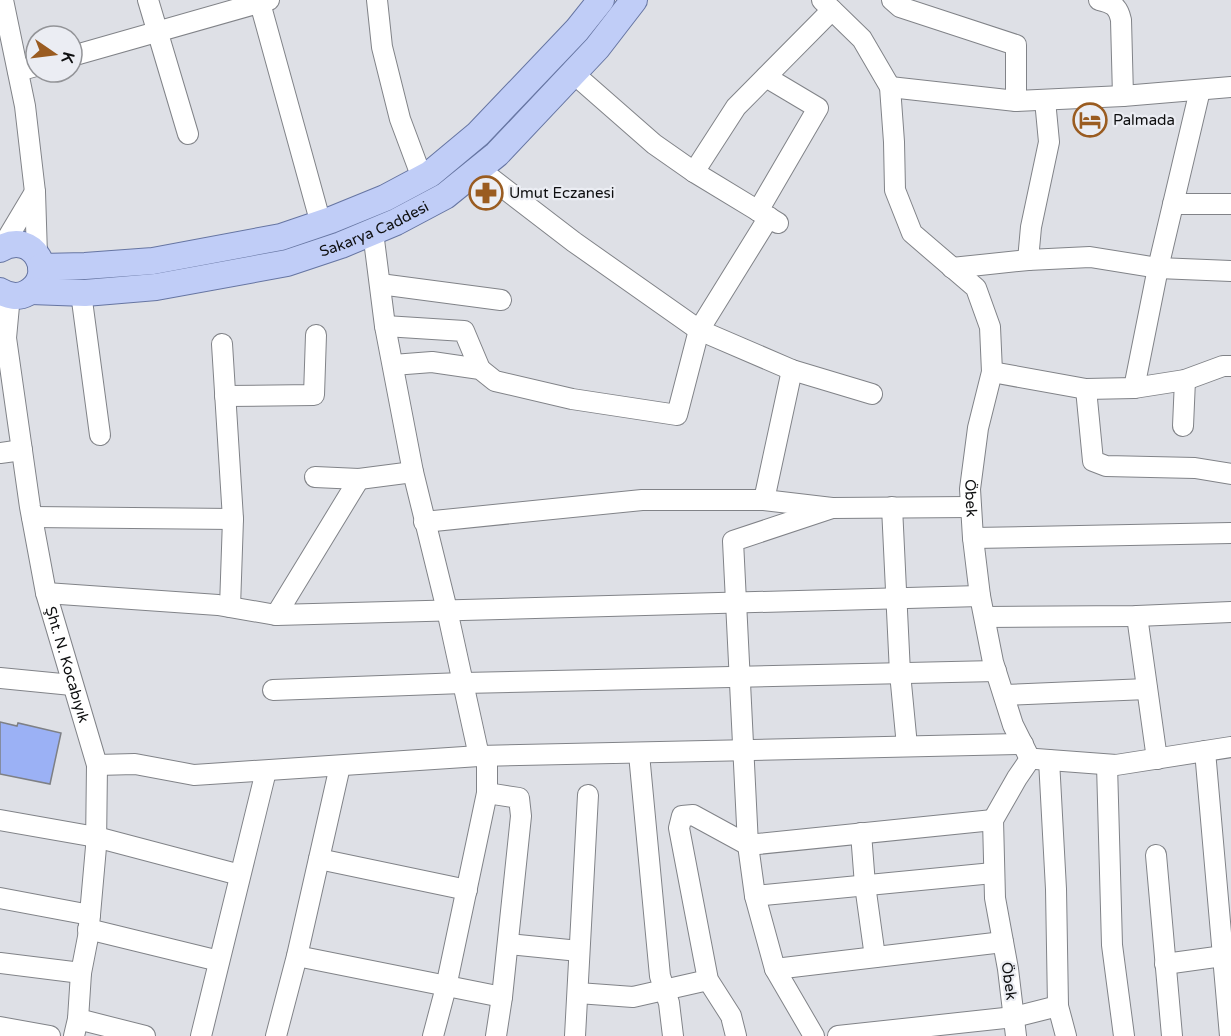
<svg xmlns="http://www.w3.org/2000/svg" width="1231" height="1036" viewBox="0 0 1231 1036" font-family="'Varela Round',sans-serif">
<rect width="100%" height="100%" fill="#dee0e6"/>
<path fill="#9bb1f5" stroke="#7e8085" stroke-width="1.5" d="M0,722L17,726L18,723L61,733L50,784L0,774Z"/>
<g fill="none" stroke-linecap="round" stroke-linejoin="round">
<defs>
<g id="minor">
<path d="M3,0L25,106L35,192L37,255"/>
<path d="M148,0L188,134"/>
<path d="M377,0L382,47L400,119L422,178"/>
<path id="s1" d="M822,0L862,39L890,87L894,142L895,190L912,233L976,288L990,327L992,372L978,428L970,489L973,538L980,596L993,662L1013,725L1030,759"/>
<path d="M892,0L900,7L1016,45V101"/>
<path d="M1099,0C1112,3 1118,6 1121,20L1123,96"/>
<path d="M260,3L321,224"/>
<path d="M72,56L269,0"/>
<path d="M18,71L36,66"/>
<path d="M573,73L654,144L694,172L778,223"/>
<path d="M890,87L1016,101L1123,96L1231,87"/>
<path d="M479,169L574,242L699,330L792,370L872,394"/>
<path d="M694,172L736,107L832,10"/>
<path d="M1173,204H1231"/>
<path d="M758,211L818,108L766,77"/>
<path d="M373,232L385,326L413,472L447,610L479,756"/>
<path d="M2,247L35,192"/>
<path d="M1028,260L1031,227L1049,142L1045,100"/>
<path d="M952,268L1028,260L1090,257L1158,268L1231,271"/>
<path d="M380,284L501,300"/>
<path d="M81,293L100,435"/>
<path id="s2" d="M10,295L6,338L30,507L46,593L97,765L96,847L88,937L81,973L78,1019L74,1036"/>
<path d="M385,326L464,331L480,369"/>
<path d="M222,344L233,519L230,607"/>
<path d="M393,365L432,362L480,369L495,381L572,399L677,415L699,330L769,217"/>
<path d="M992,372L1086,389L1134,388L1185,380L1223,366H1231"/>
<path d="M1134,388L1158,268L1200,90"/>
<path d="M1086,389L1093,461L1106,466L1195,468L1231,474"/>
<path d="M225,396L314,395L316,335"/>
<path d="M1183,426L1185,380"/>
<path d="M0,453L22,450"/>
<path d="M315,477L359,479L413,472"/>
<path d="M359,479L276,615L980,596"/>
<path d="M764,500L792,370"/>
<path d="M892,507L900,673L907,746"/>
<path d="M32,517L233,519"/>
<path d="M424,522L642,500H764L832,508L971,507"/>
<path d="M973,538L1231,533"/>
<path d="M46,593L218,605L276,615"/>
<path d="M1137,616L1157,759"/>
<path d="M985,617L1137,616L1231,612"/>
<path d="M0,678L72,685"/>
<path d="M273,690L463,683L996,671"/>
<path d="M1004,695L1147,689"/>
<path d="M1205,751L1230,1036"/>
<path d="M639,754L660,976L669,1003L673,1036"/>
<path d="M1036,759L1116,765L1231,747"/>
<path d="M1049,760L1056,889L1058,1006L1066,1036"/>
<path d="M97,765L135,764L194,775L479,756L1023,744"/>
<path d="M1107,765L1112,945L1124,1036"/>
<path d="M487,793L519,798L521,816L502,997L496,1036"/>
<path d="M0,820L96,837L240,875"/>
<path d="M861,833L865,885L875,957"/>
<path d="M1156,855L1172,1036"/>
<path d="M319,859L467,890"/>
<path d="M755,896L993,873"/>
<path d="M0,898L90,915"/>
<path d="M88,929L219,961"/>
<path d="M508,944L579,951"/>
<path d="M297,956L502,997"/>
<path d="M0,963L81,973"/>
<path d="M1165,964L1231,955"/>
<path d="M775,969L1003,942"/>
<path d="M578,993L633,997L708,980"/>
<path d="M78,1019L145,1036"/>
<path d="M0,1027L50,1036"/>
<path d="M201,1036L266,771"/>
<path d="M276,1036L297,956L340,766"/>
<path d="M433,1036L446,987L487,793V756"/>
<path d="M575,1036L588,795"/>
<path d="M736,1036L731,1016L708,980L679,828L682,816L693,815L748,845L993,820"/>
<path d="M814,1036L775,969L755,896L748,845L733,541L832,508"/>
<path d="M838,1036L1014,1017L1058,1006"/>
<path d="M1016,1036L1008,969L995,898L993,820L1017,778L1030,759"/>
</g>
<g id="major">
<path d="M0,249C34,229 58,276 27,293C18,298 8,296 0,291"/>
<path d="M41,267L85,266L153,261L281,237L331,220L385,198L430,174L478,134L577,30L601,0"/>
<path id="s3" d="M31,291L85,293L156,287L287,263L341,245L396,222L445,196L497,154L597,48L634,0"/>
</g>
</defs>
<use href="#minor" stroke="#818388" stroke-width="22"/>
<use href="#major" stroke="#6675a2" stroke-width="28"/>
<use href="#minor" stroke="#fff" stroke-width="20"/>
<use href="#major" stroke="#c0cdf7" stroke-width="26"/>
</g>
<defs>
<symbol id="hotel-ring" viewBox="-11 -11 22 22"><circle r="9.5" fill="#ebedf3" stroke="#9a5c21" stroke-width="1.5"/><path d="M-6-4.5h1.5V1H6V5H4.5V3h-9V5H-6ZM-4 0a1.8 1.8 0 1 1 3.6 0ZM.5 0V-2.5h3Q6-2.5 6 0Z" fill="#9a5c21"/></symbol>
<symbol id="pharmacy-ring" viewBox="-11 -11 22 22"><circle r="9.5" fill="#ebedf3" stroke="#9a5c21" stroke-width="1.5"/><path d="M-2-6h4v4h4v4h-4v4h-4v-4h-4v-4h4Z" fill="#9a5c21"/></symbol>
</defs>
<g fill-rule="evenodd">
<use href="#hotel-ring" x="1071" y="101" width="38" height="38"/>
<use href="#pharmacy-ring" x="467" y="174" width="38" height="38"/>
</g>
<g text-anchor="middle" stroke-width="4.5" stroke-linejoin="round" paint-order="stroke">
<g font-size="15" fill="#0e0f10" stroke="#ebedf3" text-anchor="start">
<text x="1113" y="125">Palmada</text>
<text x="509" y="198">Umut Eczanesi</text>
</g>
<g font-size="15" fill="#0e0f10" stroke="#ebedf3">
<text dy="5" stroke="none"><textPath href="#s3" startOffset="352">Sakarya Caddesi</textPath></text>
<text dy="5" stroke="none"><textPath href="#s1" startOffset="560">Öbek</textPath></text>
<text dy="5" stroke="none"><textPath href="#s2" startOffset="376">Şht. N. Kocabıyık</textPath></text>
<text transform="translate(1009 981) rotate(82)" y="5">Öbek</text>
</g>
</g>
<g transform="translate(54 54) rotate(104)"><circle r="28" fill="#ebedf3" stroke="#939498" stroke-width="1.5"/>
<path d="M0-4.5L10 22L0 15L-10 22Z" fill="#9a5c21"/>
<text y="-9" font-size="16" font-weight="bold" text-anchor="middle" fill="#0e0f10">K</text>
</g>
</svg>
